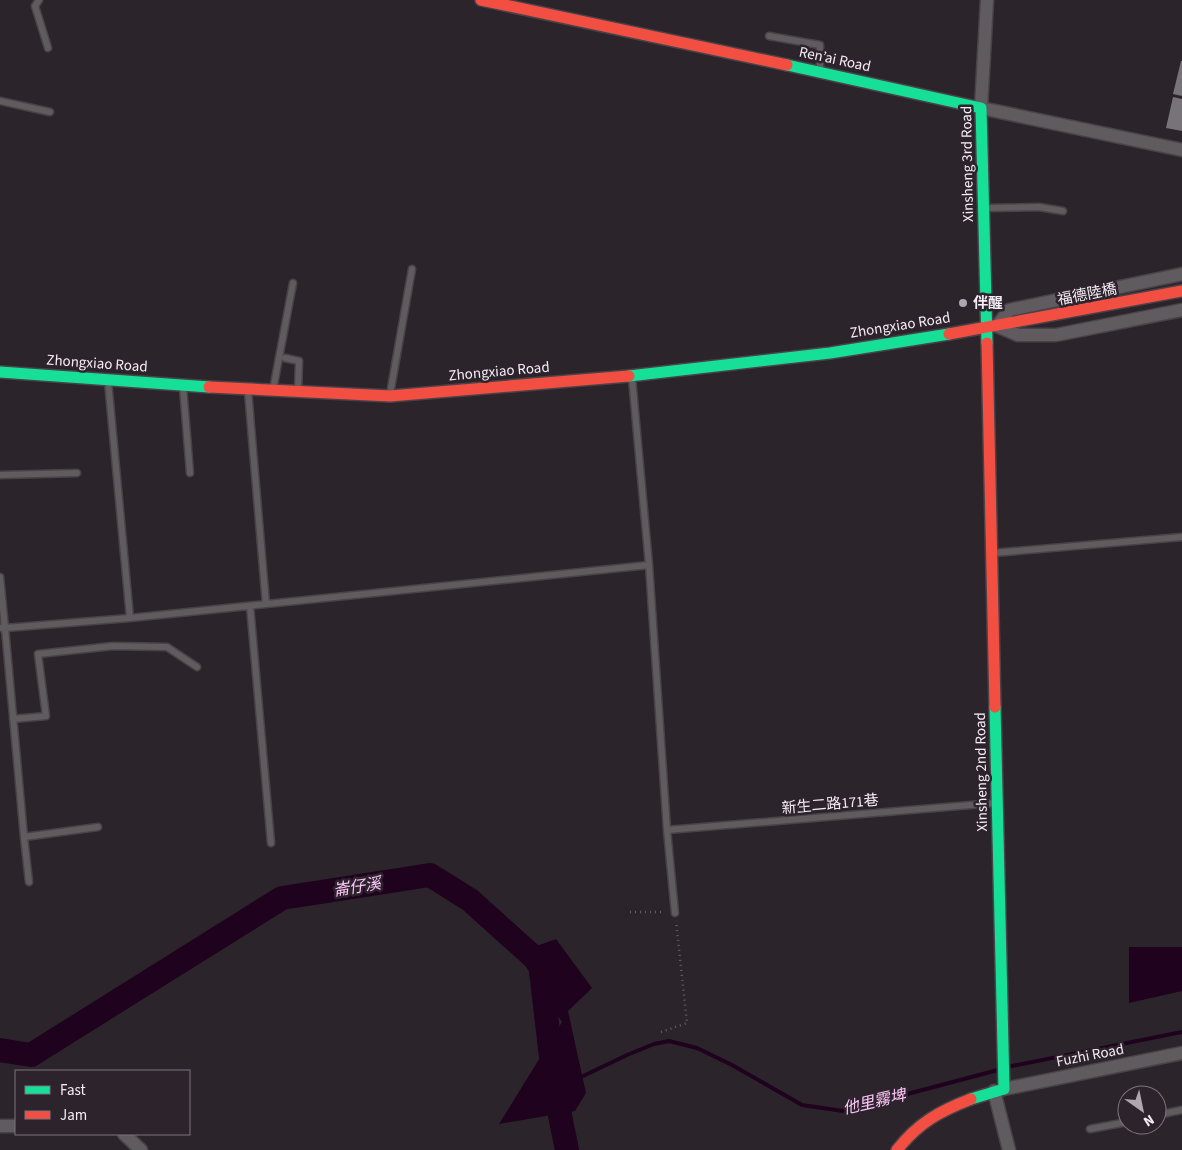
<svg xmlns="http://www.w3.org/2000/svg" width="1182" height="1150" viewBox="0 0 1182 1150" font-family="'Source Sans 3','Noto Sans TC',sans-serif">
<rect width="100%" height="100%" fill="#2b252b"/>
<path fill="#1f031e" d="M556,939L592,988L568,1011L586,1093L575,1111L499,1124L562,1022L517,953Z
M1129,947H1182V991L1129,1003Z"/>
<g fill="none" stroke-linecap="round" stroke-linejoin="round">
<path stroke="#1f031e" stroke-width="4" d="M1007,1067L1182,1032
M579,1078L627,1055L654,1044L669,1041L697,1048L732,1065L802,1105L843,1111L998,1070"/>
<path stroke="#1f031e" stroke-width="24" d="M0,1050L31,1055L282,898L430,875L470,900L540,963L555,1091L567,1150"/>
</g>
<path fill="#787378" d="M1181,61H1182V96L1173,94Z
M1173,97L1182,99V131L1166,128Z"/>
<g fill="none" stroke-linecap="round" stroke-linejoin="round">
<defs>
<path id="lane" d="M39,0L35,6L48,48
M769,36L820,45V70
M0,101L50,112
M985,208L1039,207L1063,211
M285,358L299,361L298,391
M632,378L649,565L667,830L675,913
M108,381L130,618
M183,387L190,473
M273,390L293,283
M248,391L266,604
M390,394L412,269
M0,475L77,473
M993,553L1182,537
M0,577L5,628L130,618L649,565
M250,606L271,843
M0,628H5L24,837L98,827
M13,719L46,716L38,654L113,646L167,647L197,667
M667,830L995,803
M24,837L29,882
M1157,1115L1182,1110
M1090,1129L1127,1122"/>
<path id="street" d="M987,0L981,108L1182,150
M1182,274L1009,310L997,326L1018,335H1056L1182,310
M1004,1089L1182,1053
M994,1091L1009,1150
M0,1126H16
M124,1134L141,1150"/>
<path id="fast" d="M787,65L981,108L987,343
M0,372L209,387
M629,376L830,353L949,334
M971,1099L1004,1089L995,707"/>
<path id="jam" d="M481,0L787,65
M949,334L1182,291
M987,343L995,707
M209,387L390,396L629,376
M897,1150C918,1123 940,1111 971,1099"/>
</defs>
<use href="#lane" stroke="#494348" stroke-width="9"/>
<use href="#street" stroke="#494348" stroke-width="15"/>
<use href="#fast" stroke="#494348" stroke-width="14"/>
<use href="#jam" stroke="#494348" stroke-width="14"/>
<path stroke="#635f62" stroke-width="2.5" stroke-dasharray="1 4" stroke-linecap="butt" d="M630,912H665
M661,1032L687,1023L676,921"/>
<use href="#lane" stroke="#5f5b5f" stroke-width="6"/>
<use href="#street" stroke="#5f5b5f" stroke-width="12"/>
<use href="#fast" stroke="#16e098" stroke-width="11"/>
<use href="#jam" stroke="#f24e42" stroke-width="11"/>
</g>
<circle fill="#aea7ad" stroke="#2d232d" stroke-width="2" cx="963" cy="303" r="5"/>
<g text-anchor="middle" stroke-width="5" stroke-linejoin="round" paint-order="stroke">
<g font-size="15" fill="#f4edf3" stroke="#2d232d">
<text transform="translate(835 59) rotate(12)" y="5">Ren’ai Road</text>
<text transform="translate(967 164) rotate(-91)" y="5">Xinsheng 3rd Road</text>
<text transform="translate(1087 294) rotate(-11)" y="5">福德陸橋</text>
<text transform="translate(900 325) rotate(-9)" y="5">Zhongxiao Road</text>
<text transform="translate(97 363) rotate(4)" y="5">Zhongxiao Road</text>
<text transform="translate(499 371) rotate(-5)" y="5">Zhongxiao Road</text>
<text transform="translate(981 772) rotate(-91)" y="5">Xinsheng 2nd Road</text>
<text transform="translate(830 804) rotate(-5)" y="5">新生二路171巷</text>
<text transform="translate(1090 1055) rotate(-11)" y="5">Fuzhi Road</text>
</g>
<g font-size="15" font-weight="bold" fill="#f4edf3" stroke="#2d232d" text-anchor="start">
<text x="973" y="308">伴醒</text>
</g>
<g font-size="16" font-style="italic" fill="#fec7f9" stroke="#2d232d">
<text transform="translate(357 886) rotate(-9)" y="6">崙仔溪</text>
<text transform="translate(874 1101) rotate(-13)" y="6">他里霧埤</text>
</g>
</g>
<rect x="15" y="1070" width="175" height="65" fill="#2d232d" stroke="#7d747c"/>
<rect x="25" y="1086" width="25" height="8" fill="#16e098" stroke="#7d747c"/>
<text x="60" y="1095" font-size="15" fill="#f4edf3">Fast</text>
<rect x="25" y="1111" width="25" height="8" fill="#f24e42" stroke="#7d747c"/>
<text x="60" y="1120" font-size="15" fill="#f4edf3">Jam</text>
<g transform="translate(1142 1110) rotate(147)"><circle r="24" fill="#2d232d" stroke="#7d747c"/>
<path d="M0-4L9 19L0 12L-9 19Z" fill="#aea7ad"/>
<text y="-8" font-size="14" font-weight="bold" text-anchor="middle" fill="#f4edf3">N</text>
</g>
</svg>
